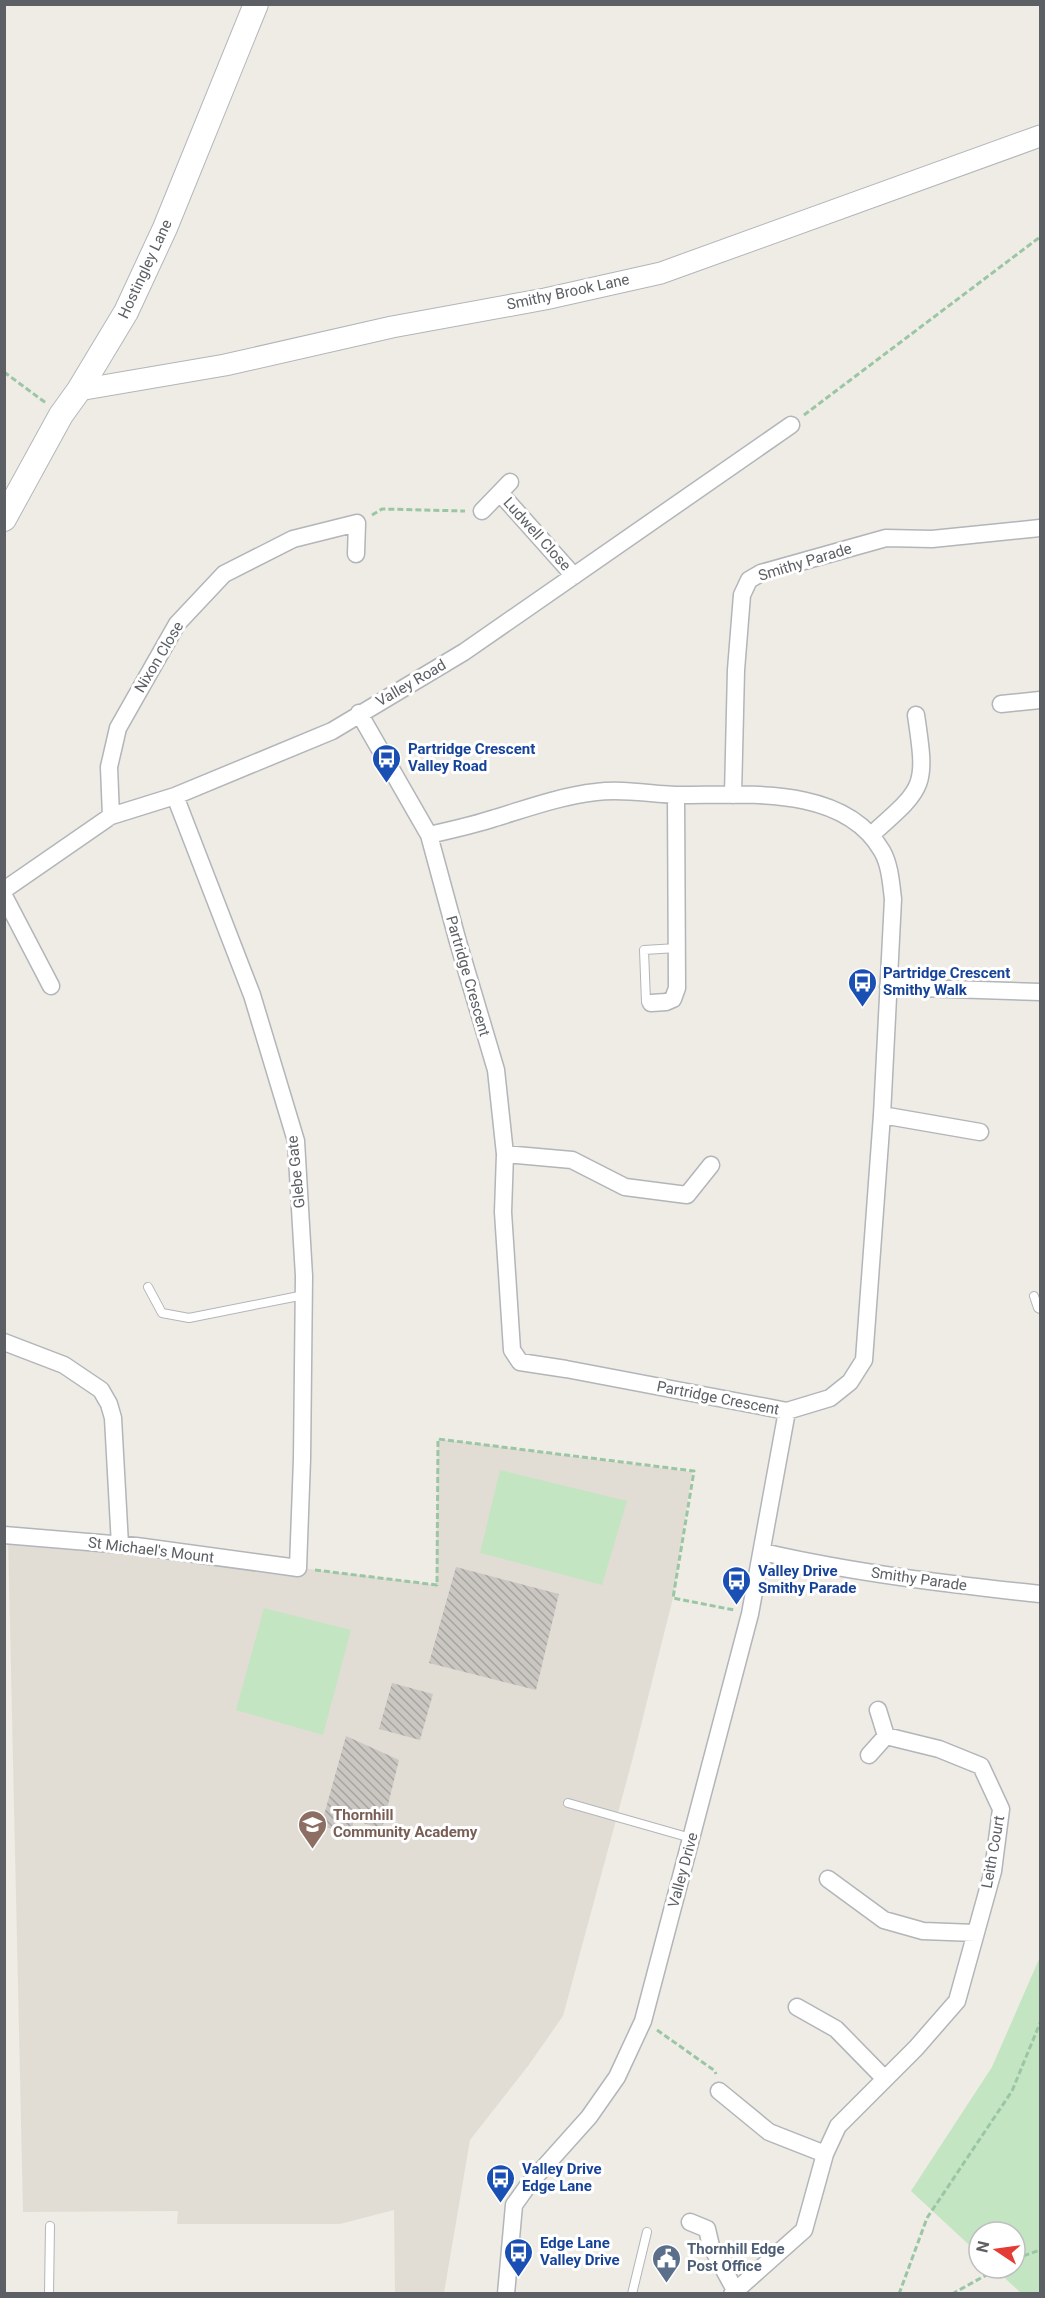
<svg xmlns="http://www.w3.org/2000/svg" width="1045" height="2298" viewBox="0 0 1045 2298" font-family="Roboto,sans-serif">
<defs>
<pattern id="building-back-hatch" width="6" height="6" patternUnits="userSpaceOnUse" patternTransform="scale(1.5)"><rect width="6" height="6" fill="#cac6c1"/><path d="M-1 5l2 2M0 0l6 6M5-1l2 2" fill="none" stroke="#a7a4a0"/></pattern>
</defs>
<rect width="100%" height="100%" fill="#eeece4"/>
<path fill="#e1ddd5" d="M438,1439L692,1472L673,1598L632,1761L563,2016L528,2066L470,2140L444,2293H395L394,2210L340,2224H177L178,2211L23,2212L8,1534L183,1553L436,1585Z"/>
<path fill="#c3e5c1" d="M500,1470L627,1501L602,1585L480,1553Z
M264,1608L351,1630L323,1735L236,1710Z
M1040,1957V2293H1021L994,2268H1015V2232H979V2254L911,2191L992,2067Z"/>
<path fill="url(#building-back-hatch)" d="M456,1567L559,1594L536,1690L429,1663Z
M392,1683L433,1694L420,1740L379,1729Z
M346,1736L399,1760L382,1829L354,1820L351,1834L321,1826Z"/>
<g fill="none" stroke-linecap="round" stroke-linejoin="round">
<defs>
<path id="service" d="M650,1003L646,1002L644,950L677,948
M148,1287L162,1313L189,1318L304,1295
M1034,1296L1038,1308L1040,1309
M568,1803L691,1838
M49,2294L50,2226
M632,2294L647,2232"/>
<path id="minor" d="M500,493L574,576
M482,511L510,482
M1001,704L1040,700
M359,713L429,835L458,942L496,1070L505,1154L503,1212L512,1350L520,1362L566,1369L787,1411L830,1398L850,1382L864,1360L882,1115L893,899C891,883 890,865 882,851C844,785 746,795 682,795C653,795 625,788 596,792C561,796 528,808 495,818C474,825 451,830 429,835
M733,795L736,670L742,595L749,580L761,573L886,538L932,539L1040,528
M111,816L109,767L118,728L177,624L224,574L293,539L357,523L356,554
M871,835C925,787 927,788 916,715
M4,890L111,816L175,796L332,731L464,652L791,425
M4,896L51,986
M888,987L1040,992
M651,1003L666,1002L673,999L677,988L676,795
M882,1115L980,1132
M505,1154L572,1160L625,1187L687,1195L711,1165
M4,1342L64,1365L101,1390L109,1404L113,1418L120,1545
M4,1535L136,1546L298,1568L302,1459L304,1276L296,1141L252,995L175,796
M763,1552C854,1573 947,1584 1040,1594
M869,1755L886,1736
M828,1879L884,1920L923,1931L975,1933
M797,2007L836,2029L884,2078
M719,2091L769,2132L825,2154
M690,2222L707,2229L711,2246L735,2290
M506,2294L514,2205L529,2184L589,2117L617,2077L643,2021L750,1614L787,1411
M732,2294L804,2230L825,2154L838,2126L916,2048L957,2001L993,1871L1001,1809L981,1766L939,1749L886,1736L878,1710"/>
<path id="tertiary" d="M79,390L225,365L392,327L545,299L661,273L1040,136"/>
<path id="secondary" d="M4,519L61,415L79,390L126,312L165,228L256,4"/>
</defs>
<use href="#service" stroke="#b2b5b9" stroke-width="10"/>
<use href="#minor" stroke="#b2b5b9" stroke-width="19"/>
<use href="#tertiary" stroke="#b2b5b9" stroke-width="23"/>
<use href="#secondary" stroke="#b3b7bb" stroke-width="26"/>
<path stroke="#9bc6a5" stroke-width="3" stroke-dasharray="6 3" stroke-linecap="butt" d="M4,372L46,403
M804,415L1040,237
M372,515L382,509L465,511
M315,1570L437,1585L438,1439L694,1471L673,1598L734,1610
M657,2030L715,2071L716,2074
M1015,2259L1040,2250
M899,2294L927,2218L1012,2091L1040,2023
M952,2294L999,2268"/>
<use href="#service" stroke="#fff" stroke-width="8"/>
<use href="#minor" stroke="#fff" stroke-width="16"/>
<use href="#tertiary" stroke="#fff" stroke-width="21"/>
<use href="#secondary" stroke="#fff" stroke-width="24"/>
</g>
<defs>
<symbol id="bus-pin" viewBox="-11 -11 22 30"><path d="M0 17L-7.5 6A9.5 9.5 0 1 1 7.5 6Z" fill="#1a4fb4" stroke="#fff"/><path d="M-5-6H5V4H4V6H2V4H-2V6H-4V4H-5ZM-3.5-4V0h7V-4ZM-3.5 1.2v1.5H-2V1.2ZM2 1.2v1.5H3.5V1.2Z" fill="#fff"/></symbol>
<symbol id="school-pin" viewBox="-11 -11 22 30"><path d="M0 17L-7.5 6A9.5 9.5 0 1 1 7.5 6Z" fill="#8d6e63" stroke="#fff"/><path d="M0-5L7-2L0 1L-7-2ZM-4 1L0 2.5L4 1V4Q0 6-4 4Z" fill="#fff"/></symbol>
<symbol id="civic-pin" viewBox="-11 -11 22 30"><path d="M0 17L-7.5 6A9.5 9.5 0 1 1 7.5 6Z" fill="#5c6f8a" stroke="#fff"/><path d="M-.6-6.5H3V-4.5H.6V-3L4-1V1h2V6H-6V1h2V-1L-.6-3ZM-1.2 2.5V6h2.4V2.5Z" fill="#fff"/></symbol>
</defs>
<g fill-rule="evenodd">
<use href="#bus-pin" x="370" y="742" width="33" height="45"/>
<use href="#bus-pin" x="846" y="966" width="33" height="45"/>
<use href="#bus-pin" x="720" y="1564" width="33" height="45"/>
<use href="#school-pin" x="296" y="1808" width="33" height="45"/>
<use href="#bus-pin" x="484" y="2162" width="33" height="45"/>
<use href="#bus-pin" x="502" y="2236" width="33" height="45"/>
<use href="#civic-pin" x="650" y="2242" width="33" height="45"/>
</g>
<g text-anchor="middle" stroke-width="6" stroke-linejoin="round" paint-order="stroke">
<g font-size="15" fill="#5c6064" stroke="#fff">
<text transform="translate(145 269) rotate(-65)" y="5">Hostingley Lane</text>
<text transform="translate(568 292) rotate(-12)" y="5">Smithy Brook Lane</text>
<text transform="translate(537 534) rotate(48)" y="5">Ludwell Close</text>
<text transform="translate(805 562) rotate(-17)" y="5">Smithy Parade</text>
<text transform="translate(159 657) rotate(-59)" y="5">Nixon Close</text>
<text transform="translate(411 683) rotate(-30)" y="5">Valley Road</text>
<text transform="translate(468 976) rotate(74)" y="5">Partridge Crescent</text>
<text transform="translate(296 1172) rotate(-96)" y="5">Glebe Gate</text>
<text transform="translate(718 1398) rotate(11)" y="5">Partridge Crescent</text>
<text transform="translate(151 1550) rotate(7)" y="5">St Michael's Mount</text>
<text transform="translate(919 1579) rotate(8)" y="5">Smithy Parade</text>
<text transform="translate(993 1852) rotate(-80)" y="5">Leith Court</text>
<text transform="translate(683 1870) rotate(-75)" y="5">Valley Drive</text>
</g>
<g font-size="15" font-weight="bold" fill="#164399" stroke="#fff" text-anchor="start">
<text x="408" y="754">Partridge Crescent<tspan x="408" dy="17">Valley Road</tspan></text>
<text x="883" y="978">Partridge Crescent<tspan x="883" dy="17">Smithy Walk</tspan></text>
<text x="758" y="1576">Valley Drive<tspan x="758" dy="17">Smithy Parade</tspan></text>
<text x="522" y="2174">Valley Drive<tspan x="522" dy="17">Edge Lane</tspan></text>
<text x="540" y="2248">Edge Lane<tspan x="540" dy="17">Valley Drive</tspan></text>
</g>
<g font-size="15" font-weight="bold" fill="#785e54" stroke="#fff" text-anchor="start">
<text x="333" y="1820">Thornhill<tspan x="333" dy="17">Community Academy</tspan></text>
</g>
<g font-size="15" font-weight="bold" fill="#4e5e75" stroke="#fff" text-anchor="start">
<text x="687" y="2254">Thornhill Edge<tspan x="687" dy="17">Post Office</tspan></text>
</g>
</g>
<rect width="1045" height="2298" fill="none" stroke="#5c6064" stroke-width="12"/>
<g transform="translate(997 2250) rotate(283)"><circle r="28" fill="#ffffff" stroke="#bebfc1" stroke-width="1.5"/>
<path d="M0-4.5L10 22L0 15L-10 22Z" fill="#e43b34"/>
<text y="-9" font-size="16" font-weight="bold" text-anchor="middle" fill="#5c6064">N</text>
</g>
</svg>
